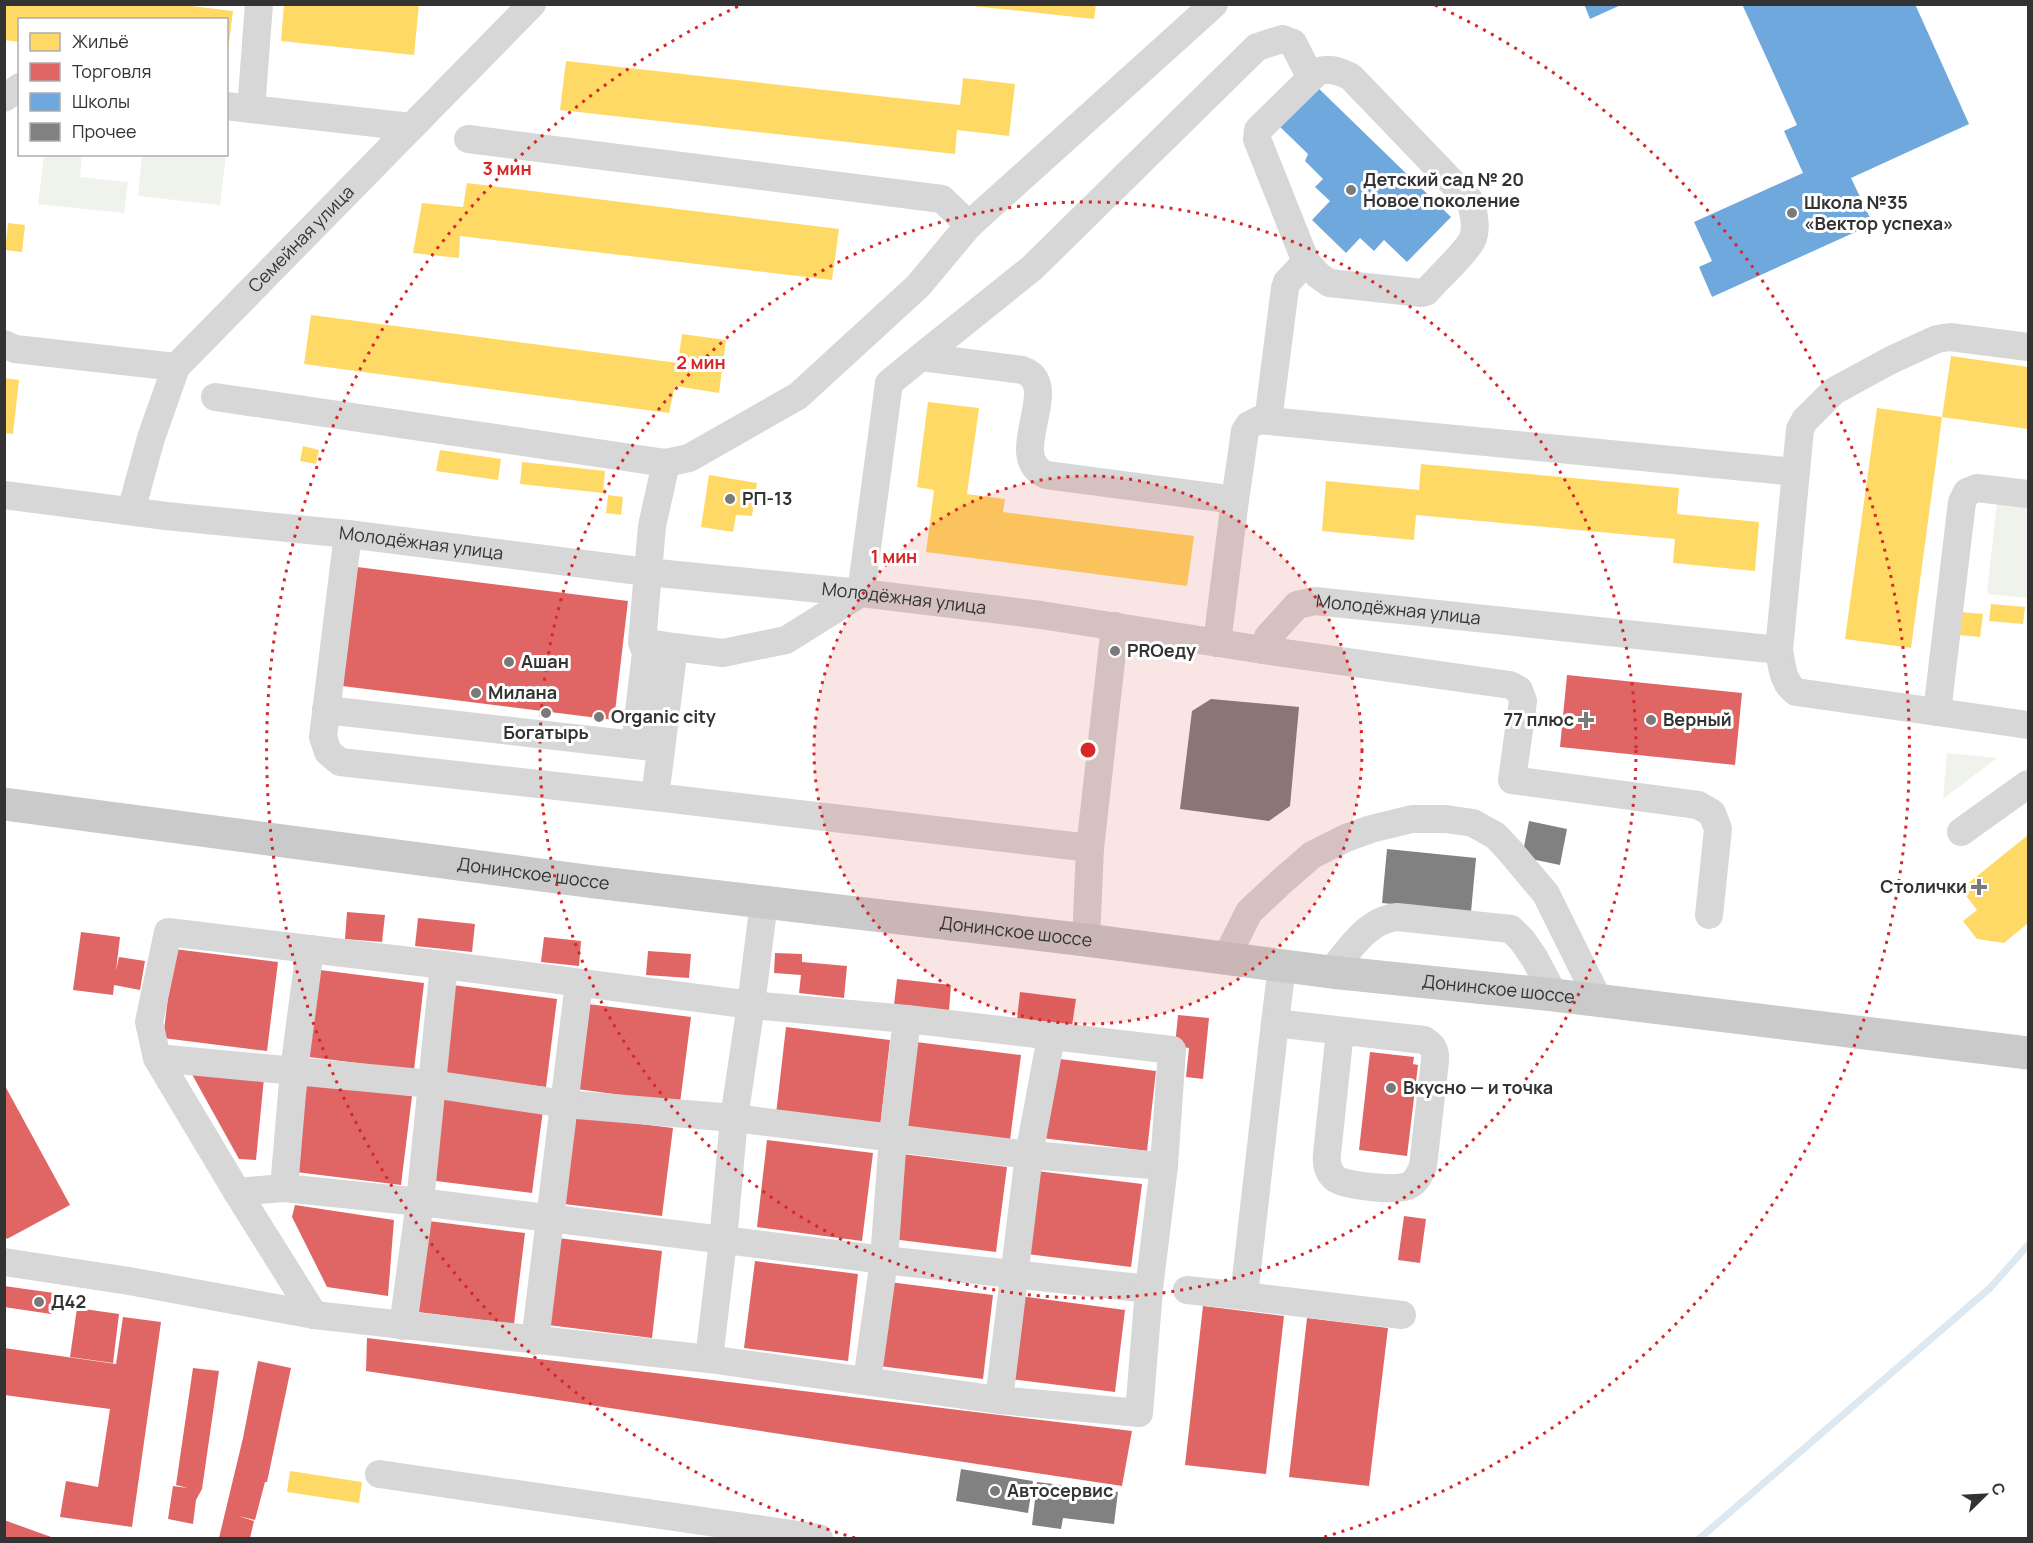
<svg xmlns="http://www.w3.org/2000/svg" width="2033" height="1543" viewBox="0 0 2033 1543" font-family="Manrope,sans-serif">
<rect width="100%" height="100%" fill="#fff"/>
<path fill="#eff3ec" d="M44,155H82L80,177L128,182L124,213L38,204Z
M142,155H226L220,205L138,196Z
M1997,502L2028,506V598L1987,594Z
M1947,753L1997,758L1943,799Z"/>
<path fill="#ffd966" d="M4,4H175L233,11L228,51H226V20H20V42L4,40Z
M284,4H419L414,55L281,41Z
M974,4H1096L1094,19L973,6Z
M566,61L960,105L963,78L1015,84L1009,136L957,130L955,154L560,110Z
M467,183L839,229L832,280L460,236L459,258L413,253L422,203L463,207Z
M8,223L25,225L22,252L5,250Z
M311,315L678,363L682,334L726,340L719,393L675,386L669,413L304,364Z
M1951,356L2028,367V429L1942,417Z
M4,378L19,380L13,434L4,433Z
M928,402L979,408L967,494L1005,499L1003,512L1194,536L1187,586L926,552L934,490L917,487Z
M1877,408L1942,417L1911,648L1845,639Z
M303,446L319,450L316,464L300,461Z
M440,450L501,459L498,480L436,471Z
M522,462L605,471L603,493L520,484Z
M1421,464L1679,488L1677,514L1759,522L1755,571L1673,563L1675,539L1416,515L1414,540L1322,531L1326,481L1419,490Z
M709,475L757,483L752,516L736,515L733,532L701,527Z
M608,495L623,497L621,515L606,513Z
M1991,604L2025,607L2023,624L1989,621Z
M1961,612L1983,614L1980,637L1959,635Z
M2028,835V923L2004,943L1977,939L1963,921L1977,910L1961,889Z
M290,1471L362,1482L359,1503L287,1492Z"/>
<path fill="#e06666" d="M357,567L628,601L614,720L342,686Z
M1567,675L1742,693L1735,765L1560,747Z
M347,912L385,915L382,942L345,939Z
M418,918L475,924L472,952L415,946Z
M81,932L120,937L116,971L119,957L145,961L140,990L114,985L113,995L73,990Z
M544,937L581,941L579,966L541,962Z
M174,949L278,962L267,1051L163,1038Z
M648,951L691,954L689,978L646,975Z
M775,953L802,954V962L847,966L844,998L799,993L801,975L774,973Z
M320,970L424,983L414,1070L309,1057Z
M897,979L951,985L949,1011L894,1005Z
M453,985L557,999L546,1087L442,1074Z
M1020,992L1076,999L1072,1026L1017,1019Z
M588,1004L691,1017L680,1103L577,1089Z
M1178,1015L1209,1018L1203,1079L1186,1077L1189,1048L1175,1046Z
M786,1027L890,1040L880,1127L776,1114Z
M916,1042L1021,1055L1010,1140L906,1127Z
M1370,1052L1414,1057L1413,1064L1418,1065L1407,1156L1359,1150Z
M1052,1058L1156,1071L1147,1151L1042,1138Z
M189,1069L264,1078L256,1160L239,1159Z
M307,1083L412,1096L401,1185L296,1172Z
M4,1084L70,1205L7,1239L4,1234Z
M438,1098L543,1110L532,1193L428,1180Z
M567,1115L673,1128L662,1216L556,1203Z
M767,1140L873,1153L862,1241L757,1227Z
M902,1154L1007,1167L996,1252L892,1239Z
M1037,1171L1142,1184L1131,1267L1027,1254Z
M295,1205L394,1220L388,1296L327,1287L292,1217Z
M1404,1216L1426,1219L1420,1263L1398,1260Z
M421,1220L525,1233L514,1324L410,1311Z
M558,1238L662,1251L652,1338L548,1325Z
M755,1261L858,1274L848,1361L744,1348Z
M889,1282L993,1295L983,1379L879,1366Z
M4,1286L54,1293L51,1314L4,1307Z
M1020,1296L1125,1310L1115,1392L1010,1379Z
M1203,1306L1284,1316L1266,1474L1185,1465Z
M77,1308L119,1314L113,1363L70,1357Z
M123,1317L161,1322L132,1527L60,1517L66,1481L98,1487L110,1409L4,1395V1348L116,1364Z
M1307,1318L1388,1328L1369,1486L1289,1477Z
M367,1338L1132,1431L1122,1486L366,1371Z
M258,1361L291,1368L267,1482H265L255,1520L238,1516L254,1521L250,1538H219L243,1438Z
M193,1368L219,1371L202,1489L196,1500L193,1524L168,1519L173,1486L188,1488L176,1485Z
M4,1520L54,1538H4Z"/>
<path fill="#6fa8dc" d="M1584,4H1623L1590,19Z
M1742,4H1915L1969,124L1851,178L1873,224L1712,297L1699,267L1712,261L1694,222L1803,173L1784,131L1797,125Z
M1312,82L1451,217L1407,262L1384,240L1374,251L1360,238L1346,253L1312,220L1330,201L1315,187L1323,179L1305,161L1308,154L1274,121Z"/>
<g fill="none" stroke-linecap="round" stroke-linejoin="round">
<path stroke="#dde8f0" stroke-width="7" d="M1700,1538L1990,1288L2028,1245"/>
</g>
<path fill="#818181" d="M1211,699L1299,707L1290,806L1269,821L1180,809L1192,711Z
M1529,821L1567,829L1560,865L1522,857Z
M1387,849L1476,858L1471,912L1382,903Z
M961,1469L1033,1481L1028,1513L956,1501Z
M1037,1482L1118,1492L1114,1524L1063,1518L1061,1529L1032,1525Z"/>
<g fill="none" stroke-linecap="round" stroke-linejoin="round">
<g stroke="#d7d7d7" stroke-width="28">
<path d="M4,98L20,87"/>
<path d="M226,106L251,109L259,4"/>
<path d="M251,109L411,127"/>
<path d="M468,139L942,199L969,225"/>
<path d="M4,344L15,349L176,367"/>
<path d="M2028,347L1950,337L1937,339L1891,360L1834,391L1805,420L1800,429L1779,650C1782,665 1782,682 1796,692L1937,712L1962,502L1967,492L1977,488L2028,494"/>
<path d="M921,357L1032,268L1257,47L1282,39L1293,43L1311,78"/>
<path d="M215,397L666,463L689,458L798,396L918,286L969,225L1214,4"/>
<path d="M1268,421L1285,288L1287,282L1306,262L1257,139L1258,130L1262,126L1317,72C1329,67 1340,71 1351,77L1470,201C1474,213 1477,226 1473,238C1468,251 1436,280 1426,292L1422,293L1329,283L1318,275L1306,262"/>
<path id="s1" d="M4,495L166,516L348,534L647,572L861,593L1041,615L1263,650L1268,637L1297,605L1315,601L1779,650"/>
<path d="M1235,500L1245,431L1249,425L1259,420L1796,472"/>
<path id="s2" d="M131,511L151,438L176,367L532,4"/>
<path d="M348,534L323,737L328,752L340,762L655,797L1090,848"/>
<path d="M674,647L723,653L786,640L861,593L889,383L921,357L1022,370C1065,384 1003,457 1046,475L1235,500L1217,643"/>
<path d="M1263,650L1510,685L1519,690L1523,701L1512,780L1698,805L1712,813L1718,829L1709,915"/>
<path d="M326,710L661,748"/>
<path d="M1937,712L2028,725"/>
<path d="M635,745L646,653L642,642"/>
<path d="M655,797L674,647L642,642L652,526L666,463"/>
<path d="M1961,832L2028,784"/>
<path d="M1086,940L1090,848L1115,626"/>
<path d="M1226,958L1249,912L1282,881L1312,855L1346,838L1371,829L1412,819H1446L1473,823L1496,836L1510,851L1546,894L1599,1001"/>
<path d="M1282,966L1275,1023L1424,1040C1433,1045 1436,1051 1435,1061L1423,1166C1420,1173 1418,1180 1410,1185C1399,1192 1347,1186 1336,1179C1328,1173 1326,1164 1327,1154L1340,1031"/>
<path d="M1331,972C1349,950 1367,920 1397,917L1511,929L1522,940L1535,959L1554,995"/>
<path d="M1275,1023L1244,1296L1402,1315"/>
<path d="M157,1058L432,1084L565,1104L734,1118L1029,1155L1164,1166"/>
<path d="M284,1188L294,1070L310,949"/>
<path d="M237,1192L284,1188L420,1202L884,1260L1149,1289"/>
<path d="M4,1262L129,1281L314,1315L709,1359L723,1241L734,1118L751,1005L764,902"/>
<path d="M1187,1290L1244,1296"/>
<path d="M314,1315L237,1192L157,1058L149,1022L168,932L444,965L751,1005L907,1019L1172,1050L1164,1166L1149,1289L1139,1413L999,1400L709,1359"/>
<path d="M403,1326L420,1202L444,965"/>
<path d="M535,1341L579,983"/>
<path d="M867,1381L884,1260L893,1137L907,1019"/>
<path d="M999,1400L1029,1155L1051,1037"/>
<path d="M379,1474L819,1538"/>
</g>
<path stroke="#cacaca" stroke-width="33" id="s3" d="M4,804L594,882L1086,940L1331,972L1554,995L2028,1053"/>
</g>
<circle cx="1088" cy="750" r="274" fill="#d62828" fill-opacity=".12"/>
<g fill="none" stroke="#d62828" stroke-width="3" stroke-dasharray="3 6">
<circle cx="1088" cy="750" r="274"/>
<circle cx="1088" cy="750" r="548"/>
<path d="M855 1538A822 822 0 0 1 741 5M1435 5A822 822 0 0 1 1321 1538"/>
</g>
<g fill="#7a7a7a" stroke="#fff" stroke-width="2">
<circle cx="1351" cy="190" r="6"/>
<circle cx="1792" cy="213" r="6"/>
<circle cx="730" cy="499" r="6"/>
<circle cx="1115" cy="651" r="6"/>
<circle cx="509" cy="662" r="6"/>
<circle cx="476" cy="693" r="6"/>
<circle cx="546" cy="713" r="6"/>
<circle cx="599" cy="717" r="6"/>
<path d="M1583 711h6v6h6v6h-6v6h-6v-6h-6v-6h6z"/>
<circle cx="1651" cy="720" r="6"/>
<path d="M1976 878h6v6h6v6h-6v6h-6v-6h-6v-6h6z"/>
<circle cx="1391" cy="1088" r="6"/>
<circle cx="39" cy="1302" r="6"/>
<circle cx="995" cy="1491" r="6"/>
</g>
<g text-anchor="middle" stroke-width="6" stroke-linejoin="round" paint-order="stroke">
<g font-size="18" font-weight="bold" fill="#333" stroke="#fff" text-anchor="start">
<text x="1363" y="186">Детский сад № 20<tspan x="1363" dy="21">Новое поколение</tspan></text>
<text x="1804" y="209">Школа №35<tspan x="1804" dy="21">«Вектор успеха»</tspan></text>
<text x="742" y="505">РП-13</text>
<text x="1127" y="657">PROеду</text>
<text x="521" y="668">Ашан</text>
<text x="488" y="699">Милана</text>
<text x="611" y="723">Organic city</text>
<text x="1574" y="726" text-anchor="end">77 плюс</text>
<text x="1663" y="726">Верный</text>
<text x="546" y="739" text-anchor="middle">Богатырь</text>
<text x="1967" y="893" text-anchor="end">Столички</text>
<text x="1403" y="1094">Вкусно — и точка</text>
<text x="51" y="1308">Д42</text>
<text x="1007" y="1497">Автосервис</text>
</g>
<g font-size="18" fill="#333" stroke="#fff">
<text dy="6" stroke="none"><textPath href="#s2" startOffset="330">Семейная улица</textPath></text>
<text dy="6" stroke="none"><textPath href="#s1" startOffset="420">Молодёжная улица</textPath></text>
<text dy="6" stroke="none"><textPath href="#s1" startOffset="906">Молодёжная улица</textPath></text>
<text dy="6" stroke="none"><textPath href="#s1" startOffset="1428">Молодёжная улица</textPath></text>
<text dy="6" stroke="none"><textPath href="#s3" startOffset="534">Донинское шоссе</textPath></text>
<text dy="6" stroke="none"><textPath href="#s3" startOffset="1020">Донинское шоссе</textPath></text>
<text dy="6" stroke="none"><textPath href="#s3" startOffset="1506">Донинское шоссе</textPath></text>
</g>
</g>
<circle cx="1088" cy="750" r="9" fill="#d62828" stroke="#fff" stroke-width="3"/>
<g font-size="18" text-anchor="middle" font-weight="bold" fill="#d62828" stroke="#fff" stroke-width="6" stroke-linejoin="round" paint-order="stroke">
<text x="507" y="175">3 мин</text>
<text x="701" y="369">2 мин</text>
<text x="894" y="563">1 мин</text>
</g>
<rect width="2033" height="1543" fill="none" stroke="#333333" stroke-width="12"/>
<rect x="18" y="18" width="210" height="138" fill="#ffffff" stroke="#adadad" stroke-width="1.5"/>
<rect x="30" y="33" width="30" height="18" fill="#ffd966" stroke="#adadad" stroke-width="1.5"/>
<text x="72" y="48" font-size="18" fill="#333333">Жильё</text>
<rect x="30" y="63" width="30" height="18" fill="#e06666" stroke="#adadad" stroke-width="1.5"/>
<text x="72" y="78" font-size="18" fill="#333333">Торговля</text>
<rect x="30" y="93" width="30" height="18" fill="#6fa8dc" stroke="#adadad" stroke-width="1.5"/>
<text x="72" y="108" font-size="18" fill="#333333">Школы</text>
<rect x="30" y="123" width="30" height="18" fill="#818181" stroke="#adadad" stroke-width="1.5"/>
<text x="72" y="138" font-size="18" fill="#333333">Прочее</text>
<g transform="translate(1985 1495) rotate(66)" stroke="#ffffff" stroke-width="4.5" paint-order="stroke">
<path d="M0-4.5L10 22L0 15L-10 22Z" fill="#333333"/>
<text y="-9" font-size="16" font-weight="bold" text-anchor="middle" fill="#333333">С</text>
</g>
</svg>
